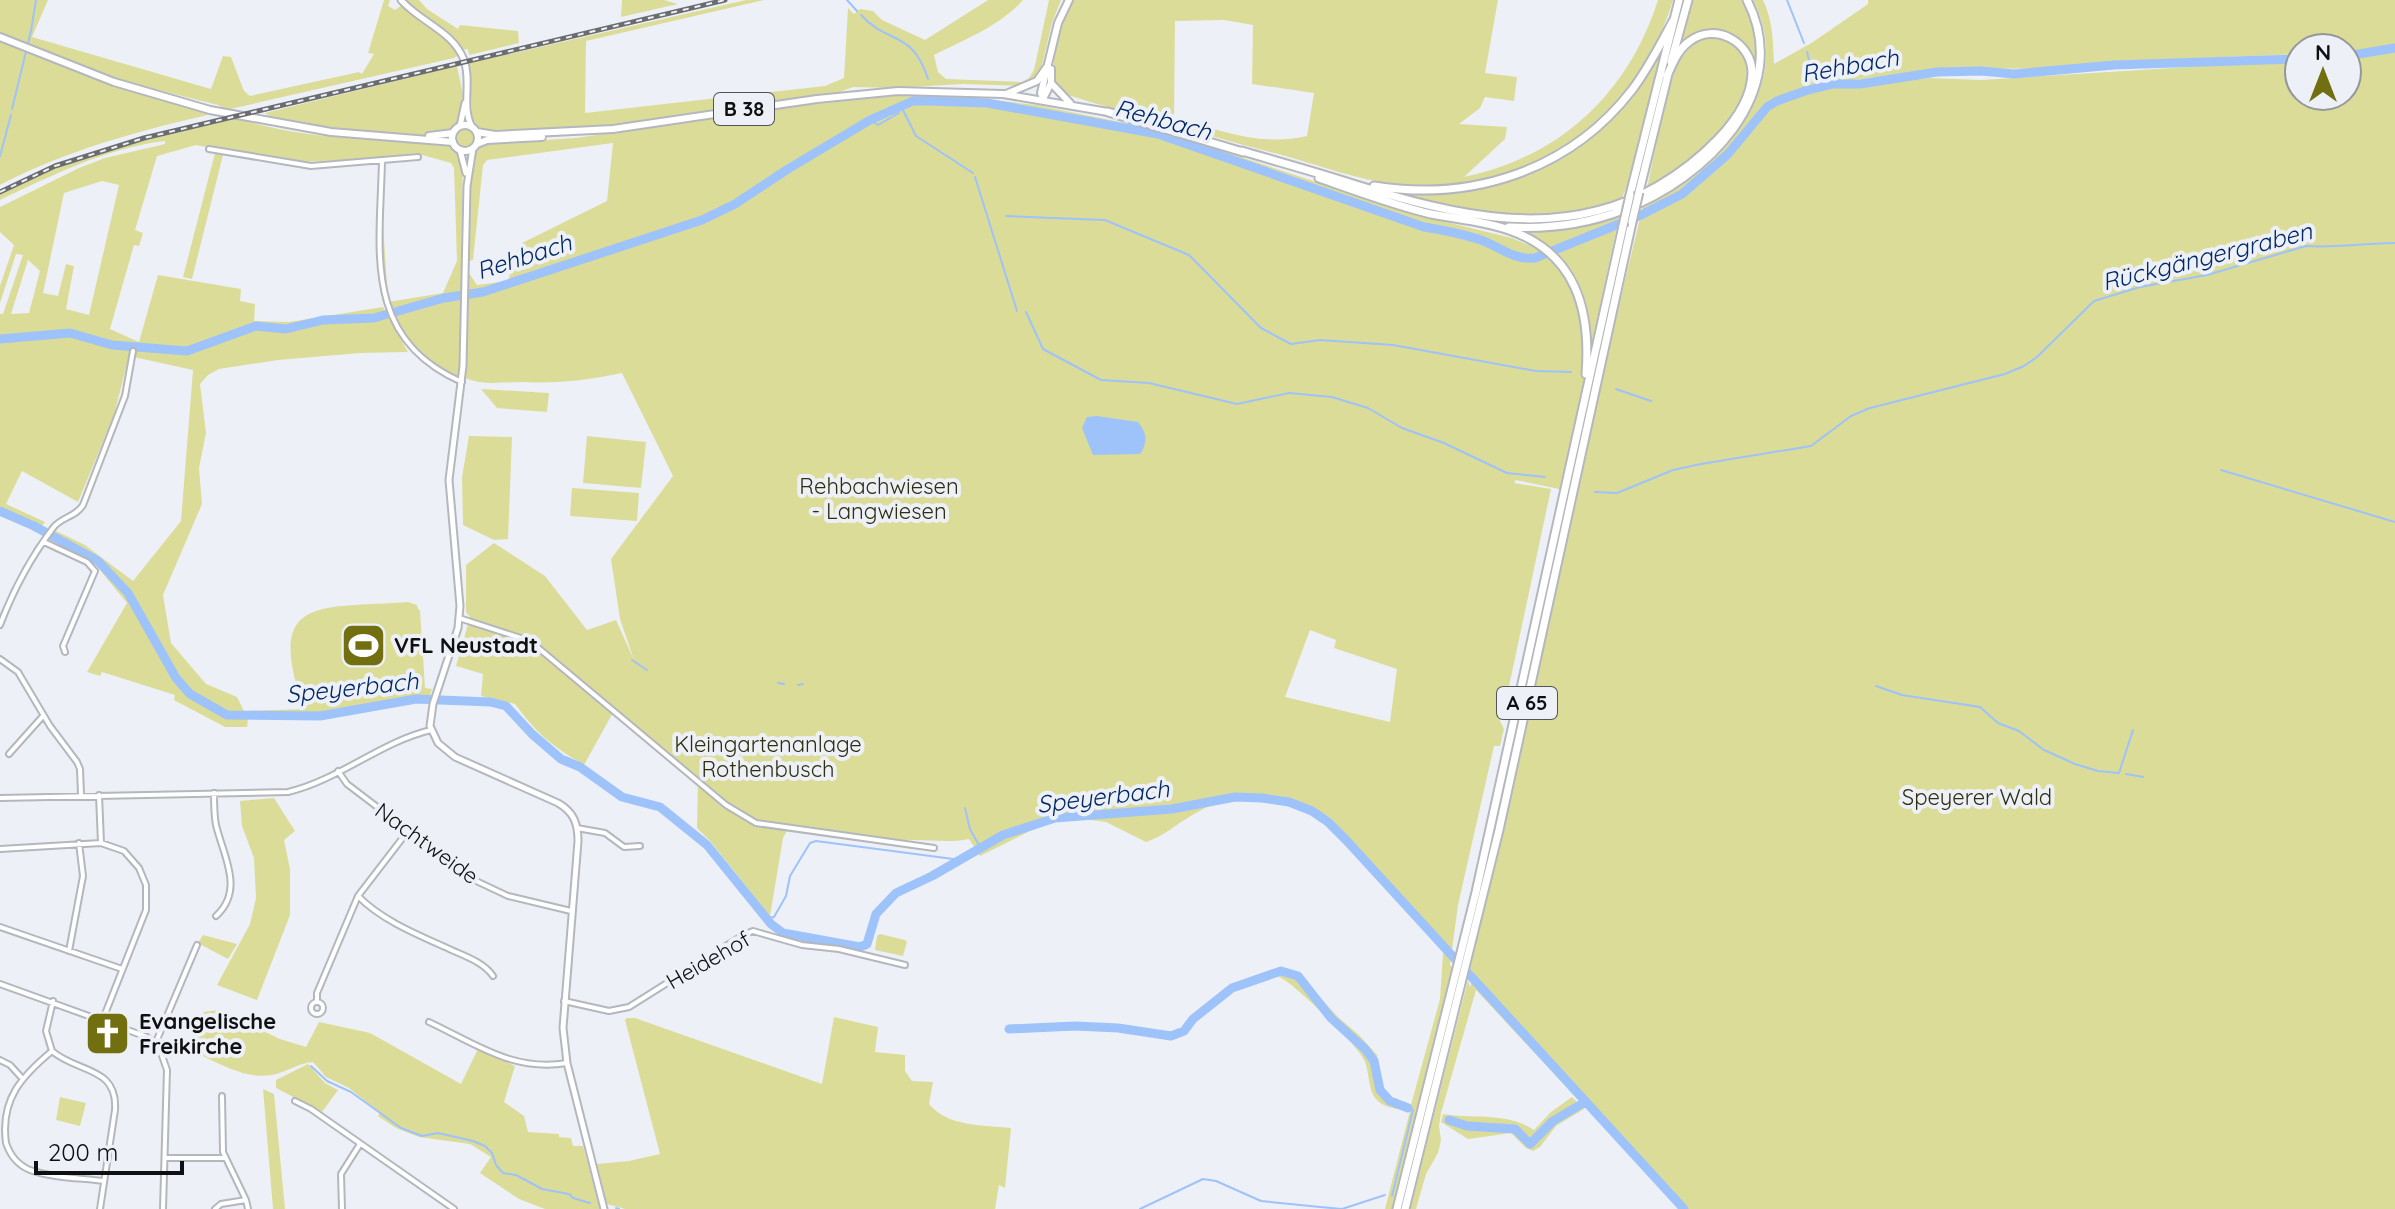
<svg xmlns="http://www.w3.org/2000/svg" width="2395" height="1209" viewBox="0 0 2395 1209" font-family="Quicksand,sans-serif">
<rect width="100%" height="100%" fill="#edf1f7"/>
<path fill="#dcdc99" fill-rule="evenodd" d="M0,0H48L32,37L211,89L223,56L231,57L244,91L250,96L359,72L362,74L374,54L368,53L384,0H390L388,6L395,10L402,5C419,24 446,32 459,55L454,58L226,110L218,105L118,80L0,33Z
M404,0H419L427,9L458,29L460,25L518,31L519,43L469,55L468,49L462,50C449,28 421,18 404,0Z
M622,0H664L678,4L621,17Z
M746,0H764L586,41L585,113L825,86L844,78L848,8L854,14L860,9L873,11L882,20L925,40L988,0H1023C1000,26 964,40 934,55L938,72L946,79L1022,82L1029,78L1034,70L1049,0H1061L1052,23L1041,70L1035,80L1022,86L963,84L893,88L853,87L837,93L588,129L481,133L472,124L470,63Z
M1073,0H1498L1485,73L1517,77L1514,101L1485,97L1480,108L1459,124L1507,127L1505,139L1464,177C1560,157 1628,94 1658,0H1673C1639,114 1532,194 1412,186C1362,183 1318,164 1270,152C1231,142 1192,130 1153,119C1124,111 1094,104 1065,94L1055,84C1051,58 1057,21 1073,0ZM1224,20L1253,25L1252,84L1314,93L1307,136C1261,147 1218,130 1174,117L1175,21Z
M1692,0H1744C1756,24 1758,47 1755,74C1751,50 1735,25 1707,32C1697,34 1687,44 1679,50Z
M1753,0H1763C1773,21 1773,41 1774,64L1813,42L1868,4V0H2395V1209H1680L1476,990L1441,1113L1439,1126L1441,1140L1438,1153L1426,1174L1416,1209H1410L1468,980L1470,987L1474,973L1470,969L1578,493L1516,480L1514,483L1551,489L1508,691L1498,703L1500,721L1504,729L1500,746H1494L1458,905L1450,965L1452,967L1454,964L1392,1209H1385L1410,1111C1399,1109 1383,1108 1376,1099C1367,1088 1370,1069 1363,1058C1355,1043 1294,983 1279,977L1281,968L1299,975L1338,1017L1360,1036L1377,1055L1382,1087L1392,1097L1411,1105L1440,999L1443,954L1447,947L1330,818C1307,803 1263,789 1235,796C1220,800 1202,809 1189,817C1174,826 1164,836 1146,842L1106,822L1060,816L980,856L969,839C946,844 923,838 899,841L789,827L783,838L770,916L711,842L697,828L698,778L615,709L584,765C552,746 537,734 515,704L481,696L483,674L456,666L470,617L466,612V565L494,543L545,576L587,630L616,620L634,660L620,619L611,559L673,476L622,373C588,380 557,384 523,382C508,382 494,384 479,382C439,375 403,340 388,303H383L378,264L383,223L388,302L443,293L457,261L454,168L451,163L415,153L383,158L301,162L224,151L192,279L183,277L216,149L196,145L157,156L135,230L143,233L139,246L134,245L110,329L139,342L158,275L241,289L240,301L255,304L254,321L289,322L383,307L408,352L360,353L278,360L219,369L208,375L200,384L206,433L199,468L202,504L163,595L171,643L206,684L237,697L244,711L304,709C263,593 321,609 408,602L417,605L418,609L420,610L425,688L432,689L428,702L417,701L319,718L248,719L247,727H225L174,700L175,695L102,672L100,676L87,672L127,603L99,569L95,561L51,538L56,531L85,545L133,581L181,521L193,370L129,356L114,415L78,502L22,471L6,504L45,522L38,532L0,516V314H3L23,255L16,254L0,303V286L14,245L0,232V207L79,168L105,158L165,144V141C106,148 53,175 0,200V194C72,152 158,136 239,118C296,139 385,140 446,144L461,155L463,162L461,261L477,285L508,281L517,251L523,246L522,243L607,201L613,143L487,160L483,165L473,260L468,261V229L473,152L482,144L576,138L770,109L901,95L939,94L1037,105L1159,130L1413,214L1512,238L1540,250L1566,278L1572,287L1584,324H1590C1585,285 1556,263 1530,236L1531,233L1594,224L1619,217L1596,325L1613,330L1643,206C1719,174 1798,86 1753,0ZM2299,48H2347V96H2299V60L1981,80L1930,78L1819,87L1817,85L1934,69L2051,68L2112,62L2299,54ZM102,181L119,185L89,315L66,309L74,266L66,264L58,296L43,293L64,193ZM28,260L40,271L29,313L11,314ZM1310,630L1336,640L1334,648L1397,669L1390,722L1285,697Z
M1718,36C1781,57 1728,128 1698,155C1683,169 1665,179 1647,189C1654,159 1668,71 1685,51C1694,40 1705,37 1718,36Z
M0,40L111,84L212,114C138,131 67,150 0,185Z
M1661,51L1630,180L1620,202L1554,216L1483,215L1388,192C1408,188 1434,194 1455,192C1513,187 1575,159 1614,116C1633,97 1646,73 1661,51Z
M457,66C460,83 470,112 457,126C453,130 447,133 441,134C413,138 282,130 265,113Z
M456 138a9 9 0 1 1 18 0a9 9 0 1 1-18 0Z
M481,389L549,393L547,412L497,408Z
M469,436L512,437L508,539L494,540L463,525L462,477Z
M587,436L646,442L641,488L583,483Z
M572,488L639,493L637,521L570,516Z
M274,798L295,831L284,840L290,869V915L257,1000L217,985L250,924L256,898L254,858L242,826L240,801Z
M880,934L905,940L907,942L903,956L875,950L877,936Z
M203,935L237,944L228,959L198,943Z
M218,1010L280,1039L306,1047L319,1022L370,1033L461,1084L478,1049L515,1066L504,1102L524,1116L528,1132L559,1134V1137L571,1138L573,1146H583L600,1209H545L519,1199L480,1173L491,1157L470,1144L419,1137L396,1128L378,1116L380,1113L349,1088L326,1077L313,1062C297,1063 286,1073 271,1075C244,1080 213,1060 188,1049L204,1012Z
M834,1017L878,1027L875,1052L905,1055V1071L912,1081L933,1082L929,1104C948,1127 983,1125 1011,1128L1005,1188L999,1185L995,1209H625L607,1204L597,1164L629,1161L660,1154L625,1020L627,1018H635L822,1084Z
M308,1064L325,1083L338,1090L322,1112L276,1088V1080Z
M263,1089L274,1094L285,1209H273Z
M60,1097L86,1103L80,1126L56,1120Z
M1572,1097L1584,1109L1556,1126L1540,1147L1533,1151L1526,1148L1511,1133L1468,1139L1441,1122L1443,1114C1473,1119 1508,1112 1534,1130L1551,1112Z"/>
<path fill="#9ec2fa" d="M1097,416L1138,422C1147,433 1148,442 1140,454L1093,455L1082,428L1087,417Z"/>
<g fill="none" stroke-linecap="round" stroke-linejoin="round">
<path stroke="#9ec2fa" stroke-width="2" d="M847,0L857,11
M1787,0L1804,43
M861,15C888,45 912,29 928,79
M1807,52L1816,88
M930,95V101
M12,109L31,31L36,0
M903,110L916,136L973,173
M870,120L878,125L899,113
M0,156L11,115
M975,177L1017,311
M1006,216L1105,220L1189,255L1261,328L1291,344L1320,340L1393,345L1536,371L1571,372
M1026,312L1043,349L1101,380L1149,383L1237,404L1289,393L1332,397L1368,408L1402,428L1444,443L1507,473L1545,477
M1616,389L1651,401
M2221,470L2395,522
M1595,492L1617,493L1673,470L1701,464L1811,446L1851,416L1870,408L2005,374L2024,366L2037,357L2094,301L2140,287L2207,275L2306,246C2335,248 2366,243 2395,243
M632,660L647,670
M778,683L784,684
M798,685L803,684
M1876,686L1902,695L1980,707L1998,723L2019,731L2044,750L2075,764L2098,771L2119,773L2133,730
M2126,774L2143,777
M965,808L970,829L980,847
M767,918L774,917L786,896L790,876L810,843L816,841L961,860
M311,1066L327,1081L351,1092L401,1128L422,1136L438,1133L473,1141L485,1146L492,1153L496,1165L503,1173L516,1175L542,1189L569,1194L573,1198L590,1203
M1392,1196L1413,1110
M616,1208L619,1209
M1140,1209L1203,1179L1216,1181L1261,1201L1320,1207L1342,1209L1385,1195"/>
<path stroke="#9ec2fa" stroke-width="9" d="M2347,56L2395,48
M0,339L70,333L112,345L187,351L256,326L286,329L323,320L374,318L444,298L483,292L702,220L735,204L788,169L870,120L913,101H930L987,103L1158,134L1424,227C1444,230 1462,234 1481,240C1500,247 1513,260 1535,258L1641,215L1682,194L1728,154L1767,107L1777,101L1805,91L1833,84H1860L1937,72L1981,71L2014,74L2114,65L2299,59
M0,511L34,526L98,561L128,593L176,678L190,694L227,715L320,716L416,699L490,702L506,706L532,734L561,759L580,767L622,797L660,807L707,845L771,924L783,933L860,947L867,944L876,914L896,893L932,876L1003,835L1055,818L1172,809L1235,797L1262,798L1289,802L1312,811L1328,822L1347,841L1684,1209
M1009,1029L1075,1026L1118,1028L1171,1036L1184,1031L1193,1019L1232,988L1281,971L1298,976L1331,1018L1365,1049L1374,1061L1380,1090L1390,1101L1408,1108
M1449,1120L1467,1126L1515,1129L1530,1144L1553,1121L1585,1102"/>
<defs>
<path id="minor" d="M209,149L311,166L418,157
M382,161C380,251 362,338 462,382
M44,542L87,562L95,571L63,646L65,652
M459,618L530,641L726,805L756,823L934,848
M0,625C13,591 31,557 53,528C61,517 76,517 83,505L125,396L133,351
M0,659L18,672L50,726L77,762L80,769L81,795
M9,754L43,716
M338,771L347,784L472,879L508,896L571,911
M214,793C214,804 214,815 216,825C223,855 245,890 216,916
M99,795L101,843
M0,798L288,792C339,780 380,742 431,730
M577,828L605,833L624,847L640,846
M0,849L101,843L124,851L139,868L146,885V910L103,1019
M358,896C380,919 416,934 445,947C461,955 483,961 493,976
M0,927L122,969
M69,951L83,876L79,843
M0,984L147,1037L159,1047L167,1070L163,1209
M53,1001L46,1031L52,1051C77,1073 118,1066 115,1110L100,1209
M564,1001L609,1011L629,1007L745,934L753,931L802,945L839,949L905,965
M311 1008a6 6 0 1 1 12 0a6 6 0 1 1-12 0Z
M317,1002V993L358,896L408,831
M429,1022C476,1044 513,1072 567,1063
M156,1042L197,945
M52,1051C22,1076 0,1099 6,1143C10,1155 18,1165 30,1170C52,1178 81,1178 104,1181
M0,1060L10,1065L21,1077
M222,1096L223,1152L246,1200L248,1209
M295,1101L311,1109L454,1209
M166,1158H223
M215,1209L221,1204L246,1200
M342,1209L341,1174L360,1144"/>
<path id="tertiary" d="M401,0C420,22 453,31 464,60C472,81 461,107 472,127
M460,126L465,103
M473,148L467,186L463,366L449,480L460,606L458,628L433,704L430,726L438,743L455,757L558,803C574,812 578,824 578,841L563,1028L567,1063L604,1209
M460,150L466,173"/>
<path id="primary" d="M0,37L114,82L210,110L331,132L453,142
M1051,83L1070,103
M1006,94L1037,81L1046,68
M1043,99L1041,93L1058,23L1069,0
M1043,99L1051,83V69
M452 138a13 13 0 1 1 26 0a13 13 0 1 1-26 0Z
M477,132L495,135L613,129L817,99L898,91L1003,94L1108,112
M429,136L453,133
M477,144L487,140L542,137"/>
<path id="motorway" d="M1671,62L1688,0
M1108,112L1243,152
M1242,151C1279,162 1316,172 1353,184C1454,215 1560,243 1658,186C1694,165 1751,119 1752,73C1752,42 1715,22 1690,41C1678,49 1673,63 1667,76
M1319,178C1356,191 1393,205 1431,214C1457,219 1484,221 1509,230C1576,253 1591,310 1586,374
M1374,186C1473,202 1570,170 1632,90C1648,69 1660,45 1673,21
M1639,192L1668,74
M1630,195L1679,0
M1509,227C1548,229 1587,224 1623,210C1704,180 1795,93 1747,0
M1397,1209L1476,892L1623,226
M1405,1209L1499,830L1632,222"/>
</defs>
<use href="#minor" stroke="#b4b7bd" stroke-width="8"/>
<use href="#tertiary" stroke="#b4b7bd" stroke-width="9"/>
<use href="#primary" stroke="#b4b7bd" stroke-width="10"/>
<use href="#motorway" stroke="#b4b7bd" stroke-width="11"/>
<use href="#minor" stroke="#fff" stroke-width="4"/>
<use href="#tertiary" stroke="#fff" stroke-width="5"/>
<use href="#primary" stroke="#fff" stroke-width="6"/>
<use href="#motorway" stroke="#fff" stroke-width="7"/>
<defs>
<path id="rail" d="M0,192L55,166L144,138L725,0"/>
</defs>
<use href="#rail" stroke="#6a6c70" stroke-width="5"/>
<use href="#rail" stroke="#edf1f7" stroke-width="2" stroke-dasharray="6" stroke-linecap="butt"/>
<defs>
<path id="motorway-bridge" d="M1632,222L1639,192
M1623,226L1630,195"/>
</defs>
<use href="#motorway-bridge" stroke="#b4b7bd" stroke-width="11" stroke-linecap="butt"/>
<use href="#motorway-bridge" stroke="#fff" stroke-width="7"/>
</g>
<defs>
<symbol id="stadium-square" viewBox="-11 -11 22 22"><rect x="-9" y="-9" width="18" height="18" rx="4" fill="#726f11" stroke="#edf1f7"/><path d="M0-5a6.5 5 0 1 0 0 10a6.5 5 0 1 0 0-10ZM-3.5-1.8h7v3.6h-7Z" fill="#fff"/></symbol>
<symbol id="church-square" viewBox="-11 -11 22 22"><rect x="-9" y="-9" width="18" height="18" rx="4" fill="#726f11" stroke="#edf1f7"/><path d="M-1.2-6h2.4v3.5h3.3v2.4h-3.3V6h-2.4V-.1h-3.3v-2.4h3.3Z" fill="#fff"/></symbol>
</defs>
<g fill-rule="evenodd">
<use href="#stadium-square" x="338" y="620" width="51" height="51"/>
<use href="#church-square" x="82" y="1008" width="51" height="51"/>
</g>
<g text-anchor="middle" stroke-width="8" stroke-linejoin="round" paint-order="stroke">
<g fill="#edf1f7" stroke="#525457" stroke-width="2">
<rect x="714" y="93" width="60" height="32" rx="6"/>
<rect x="1497" y="687" width="60" height="32" rx="6"/>
</g>
<g font-size="20" font-weight="bold" fill="#0f1012">
<text x="744" y="116">B 38</text>
<text x="1527" y="710">A 65</text>
</g>
<g font-size="22" fill="#2f2e10" stroke="#edf1f7">
<text x="879" y="494">Rehbachwiesen<tspan x="879" dy="25">- Langwiesen</tspan></text>
<text x="768" y="752">Kleingartenanlage<tspan x="768" dy="25">Rothenbusch</tspan></text>
<text x="1977" y="805">Speyerer Wald</text>
</g>
<g font-size="22" font-weight="bold" fill="#0f1012" stroke="#edf1f7" text-anchor="start">
<text x="394" y="653">VFL Neustadt</text>
<text x="139" y="1029">Evangelische<tspan x="139" dy="25">Freikirche</tspan></text>
</g>
<g font-size="22" fill="#0f1012" stroke="#edf1f7">
<text transform="translate(427 843) rotate(36)" y="8">Nachtweide</text>
<text transform="translate(708 960) rotate(-30)" y="8">Heidehof</text>
</g>
<g font-size="24" font-style="italic" fill="#002867" stroke="#edf1f7">
<text transform="translate(1850 66) rotate(-10)" y="8">Rehbach</text>
<text transform="translate(1163 120) rotate(15)" y="8">Rehbach</text>
<text transform="translate(524 257) rotate(-18)" y="8">Rehbach</text>
<text transform="translate(2207 257) rotate(-14)" y="8">Rückgängergraben</text>
<text transform="translate(352 688) rotate(-6)" y="8">Speyerbach</text>
<text transform="translate(1103 797) rotate(-7)" y="8">Speyerbach</text>
</g>
</g>
<g transform="translate(2323 72)"><circle r="38" fill="#edf1f7" stroke="#94979b" stroke-width="2"/>
<path d="M0-6L14 30L0 20L-14 30Z" fill="#726f11"/>
<text y="-12" font-size="22" font-weight="bold" text-anchor="middle" fill="#0f1012">N</text>
</g>
<path d="M36 1161v12h146v-12" fill="none" stroke="#0f1012" stroke-width="4"/>
<text x="48" y="1161" font-size="24" fill="#0f1012" stroke="#edf1f7" stroke-width="6" paint-order="stroke">200 m</text>
</svg>
